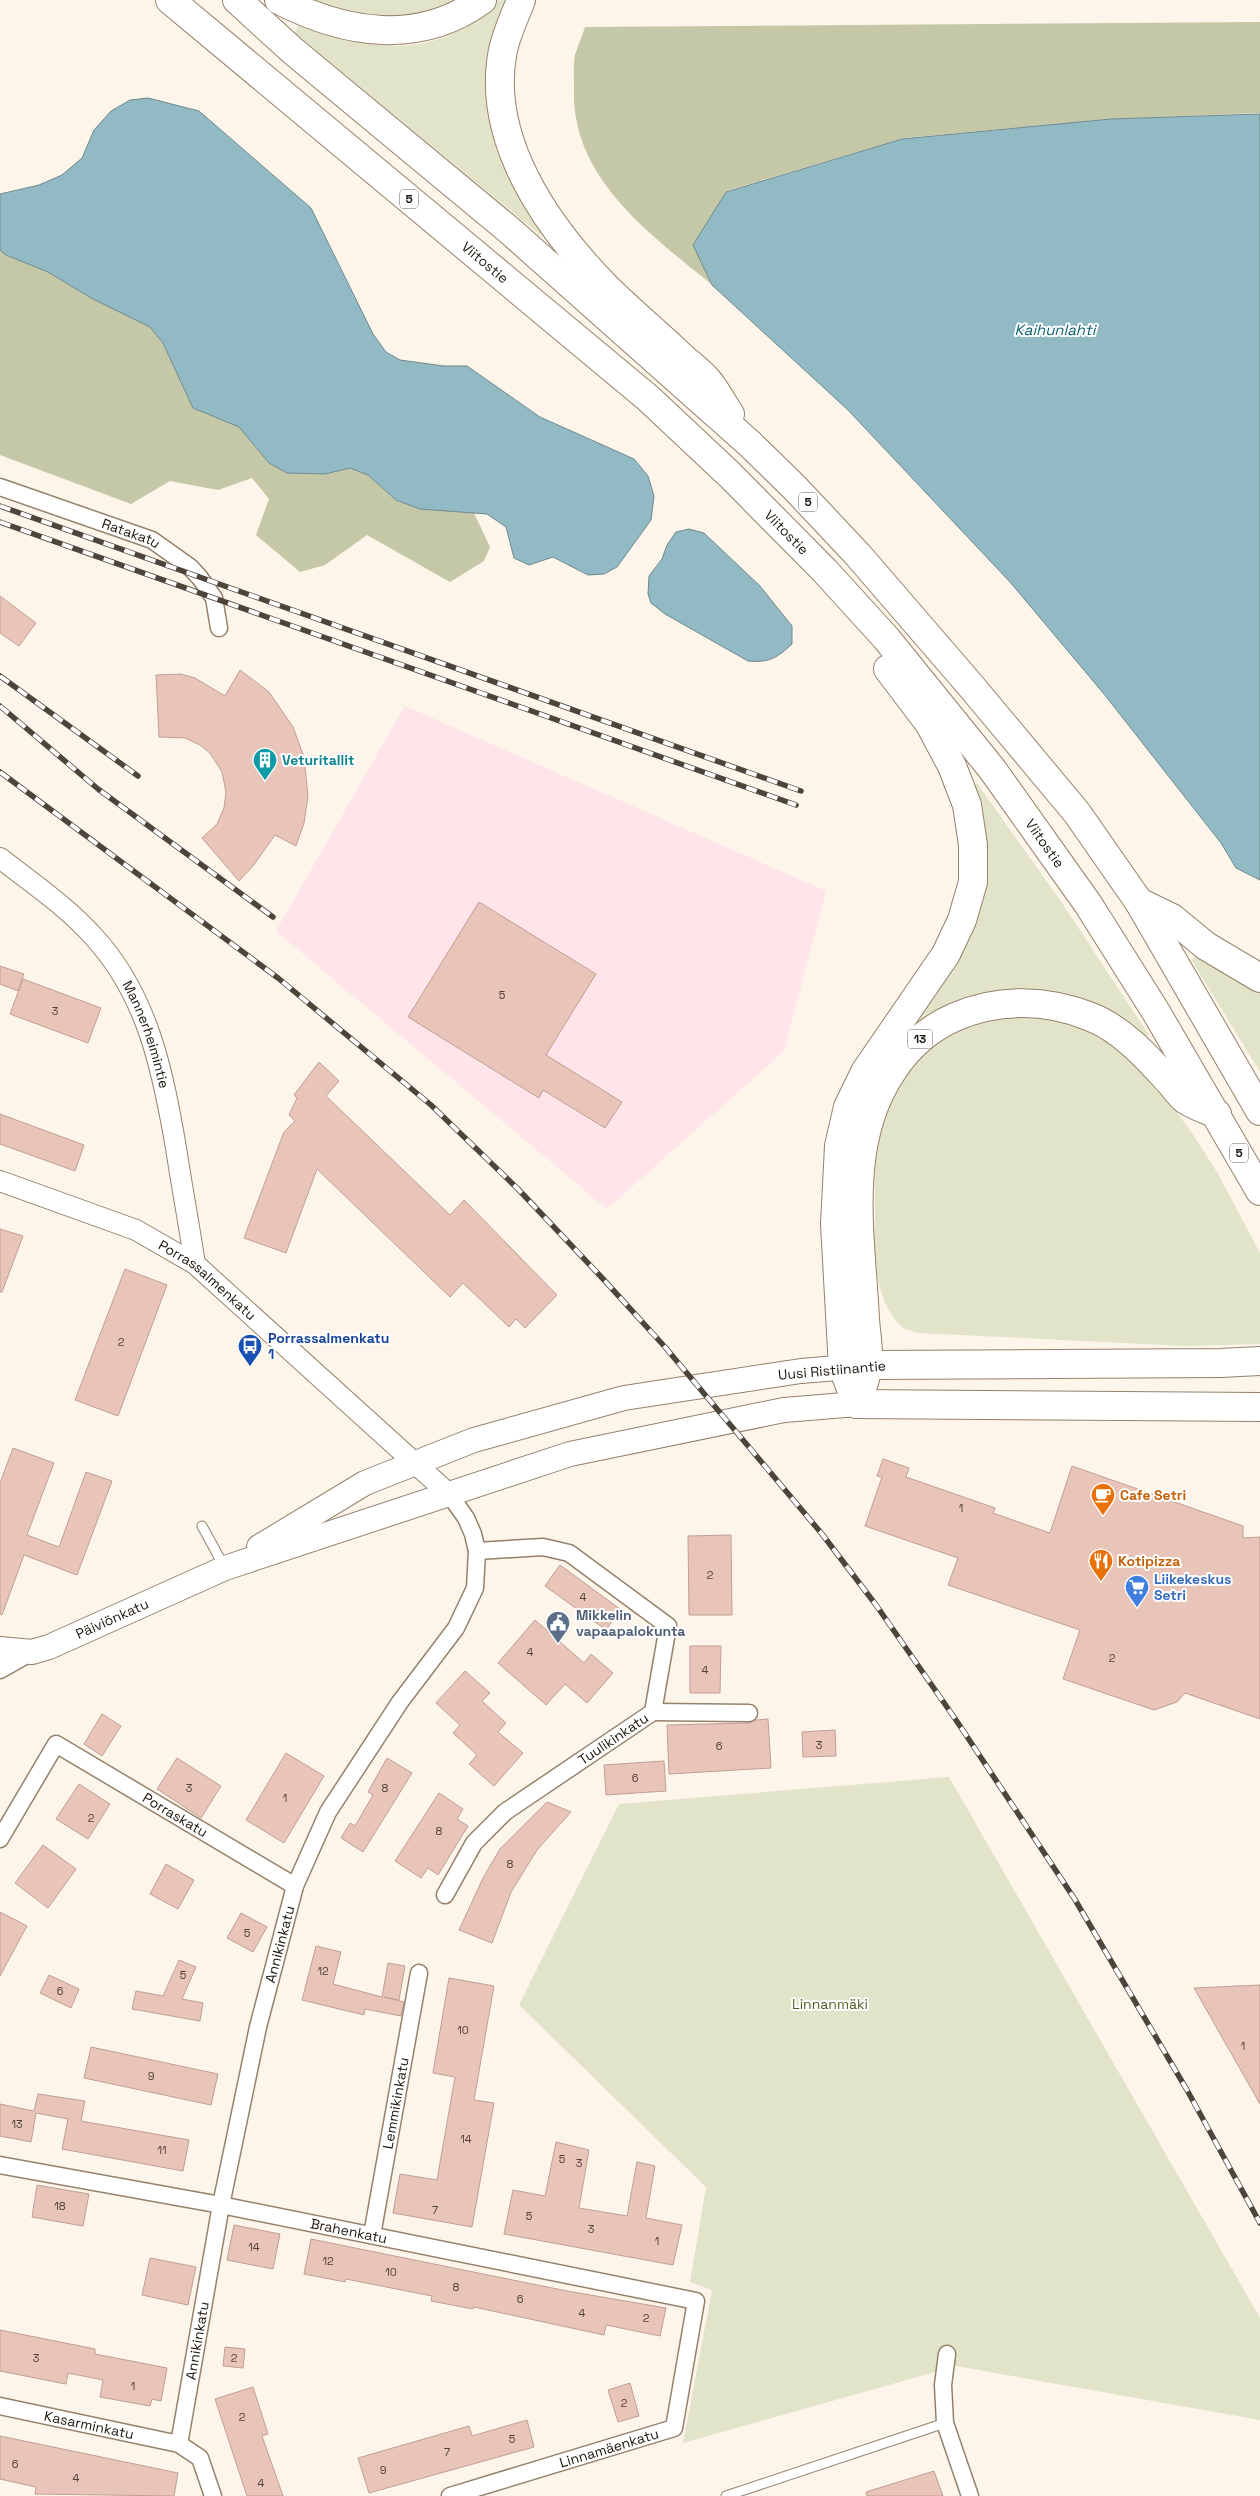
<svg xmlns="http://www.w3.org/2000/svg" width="1260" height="2496" viewBox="0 0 1260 2496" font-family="'Space Grotesk',sans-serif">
<rect width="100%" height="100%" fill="#fdf4ea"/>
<path fill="#ffe4e9" d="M405,706L826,891L784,1051L607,1209L276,931Z"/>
<path fill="#e1e4c9" d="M302,0H462L429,14L379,23Z
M498,0H510L494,42L544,228L540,235L295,33L298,26C373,51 438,62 498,0Z
M977,783L1062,903L1149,1035L1143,1039L1094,1006L921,1027L913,1019L958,950L970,788Z
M1196,955L1247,987L1260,993V1072L1192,961Z
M1024,1015L1055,1018L1077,1025L1119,1051L1163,1094L1190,1130L1217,1172L1260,1253V1344L1185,1346L918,1333C913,1331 905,1330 901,1326C884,1310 877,1282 875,1260C873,1245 875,1229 875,1214C875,1177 871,1133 889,1099C917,1047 967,1019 1024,1015Z
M949,1777L1260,2318V2420L956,2366L683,2443L712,2290L690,2282L706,2187L519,2005L619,1804Z"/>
<path fill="#c4c8a6" d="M1260,22V113L1110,119L904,138L726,191L694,245L711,284C648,232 570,177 574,86C574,76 573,65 575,55C578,46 582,36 585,27Z
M0,250L6,255L48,272L91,298L150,327L163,343L193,408L239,427L269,463L287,473L325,474L350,468L368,475L396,500L420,509L474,513L490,547L484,561L450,582L367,535L325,565L300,572L256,535L269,499L252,478L218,490L170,481L131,504L0,455Z"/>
<path fill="#92bac5" stroke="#6f898e" d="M148,98L199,111L311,208L373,334L386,352L400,360L444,366H467L540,417L634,459L648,476L654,496L651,520L617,567L604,574L588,575L553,557L529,565L514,558L506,527L487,514L420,509L396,500L368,475L350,468L325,474L287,473L269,463L239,427L193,408L163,343L150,327L91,298L48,272L6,255L0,250V194L39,185L62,175L82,158L94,130L111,111L130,100Z
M1260,114V880L1236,868L1221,843L1104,694L1010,582L848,410L712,285L693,245L726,192L902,139L1111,119Z
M689,529L704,533L760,586L792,626V644C777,658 769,663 748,661L665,614L651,603L648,594L649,576L662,559L667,545L676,532Z"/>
<path fill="#e9c4b8" stroke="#c09f95" d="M0,596L36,623L19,646L0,633Z
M240,670L269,692L293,727L304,757L308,796L304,823L296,846L275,835L253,866L239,881L202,838L217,824L224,808L226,792L222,772L210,753L200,745L185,738L159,737L156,675L181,674L195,678L225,696Z
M479,902L596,974L546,1055L622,1102L605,1128L543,1090L539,1098L408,1017Z
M0,966L24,974L18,991L0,984Z
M23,979L101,1008L88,1043L10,1014Z
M319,1062L339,1081L326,1096L450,1215L464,1200L557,1295L525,1328L516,1319L509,1327L463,1283L450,1297L317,1169L286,1253L244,1238L279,1145L284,1132L295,1121L289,1115L297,1098L294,1095Z
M0,1114L84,1145L75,1171L0,1144Z
M0,1229L23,1236L2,1292H0Z
M125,1269L167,1285L118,1416L75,1400Z
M13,1448L54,1463L27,1535L59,1547L86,1472L112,1481L77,1575L24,1555L2,1615L0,1614V1483Z
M883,1459L909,1468L906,1477L995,1508L993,1513L1050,1533L1072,1466L1243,1526V1538L1260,1537V1719L1185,1693L1177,1702L1154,1710L1063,1679L1080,1630L948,1585L958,1558L865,1526L882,1477L877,1476Z
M731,1535L732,1615H689L688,1536Z
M560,1565L620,1609L606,1630L545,1586Z
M535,1620L584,1663L591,1654L613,1673L587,1703L565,1684L546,1705L498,1663Z
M690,1646H721L720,1693H690Z
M465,1671L490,1693L482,1701L506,1723L498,1732L523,1753L494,1786L469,1764L477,1755L453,1733L460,1725L436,1703Z
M102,1714L121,1726L102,1756L84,1744Z
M768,1719L771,1768L669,1774L667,1725L749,1723L756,1720Z
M835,1730L836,1756L803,1757L802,1732Z
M286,1753L324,1776L284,1843L246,1820Z
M177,1758L221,1786L201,1818L157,1789Z
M387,1758L412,1773L363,1852L341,1838L350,1823L355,1826L373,1795L368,1792Z
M664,1761L666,1791L606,1795L604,1765Z
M79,1784L110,1804L88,1839L56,1819Z
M439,1793L463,1809L457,1819L468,1826L438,1875L428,1868L421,1878L395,1861Z
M547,1802L571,1812L537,1850L511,1892L492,1943L459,1930L483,1878L500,1849Z
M43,1845L76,1869L48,1908L15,1883Z
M166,1864L194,1880L178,1909L150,1894Z
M0,1912L27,1926L0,1976Z
M241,1913L267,1927L253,1952L227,1938Z
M316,1946L341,1952L333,1984L382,1997L388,1963L405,1966L399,2000L384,1997L404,2002L401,2016L365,2009L364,2015L302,2000Z
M179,1960L196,1967L182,1999L203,2003L200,2021L132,2009L136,1991L163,1996Z
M49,1975L79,1989L71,2008L40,1993Z
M449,1978L494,1986L474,2100L494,2103L472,2227L393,2213L400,2174L437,2180L455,2077L433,2073Z
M1260,1985V2104L1194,1988Z
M91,2047L218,2074L211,2105L84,2078Z
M38,2094L85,2101L81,2121L189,2140L183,2171L62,2149L68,2119L36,2113L31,2142L0,2136V2104L34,2111Z
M556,2142L589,2150L579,2208L627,2216L637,2162L655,2166L646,2218L682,2225L673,2265L504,2234L513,2190L545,2196Z
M37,2185L89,2194L83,2226L32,2217Z
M234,2225L280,2234L273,2269L227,2260Z
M311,2239L567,2291L666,2308L660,2336L606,2325L604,2335L474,2307L473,2309L431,2301L432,2296L346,2279L345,2282L304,2274Z
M150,2258L196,2267L188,2305L142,2295Z
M0,2330L95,2349V2354L167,2368L161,2401L152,2399L150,2406L100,2397L103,2380L68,2373L66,2384L0,2371Z
M225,2347L245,2349L243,2368L223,2366Z
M630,2383L639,2416L618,2422L608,2390Z
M253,2387L268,2434L262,2436L283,2496H247L215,2399Z
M527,2420L534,2447L369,2493L358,2458L469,2426L472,2436Z
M0,2436L178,2473L174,2496L35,2494L36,2487L0,2479Z
M934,2471L943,2496H867L866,2492Z"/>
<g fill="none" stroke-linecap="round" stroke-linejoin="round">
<defs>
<path id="service" d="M202,1526L225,1568
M726,2496L945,2423"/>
<g id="minor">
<path id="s1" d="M0,487L152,540L190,567L200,578L214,598L219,628"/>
<path d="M0,1670L32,1652"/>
<path d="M653,1712L749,1713"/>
<path id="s2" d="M0,1839L56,1744L295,1886"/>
<path id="s3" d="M445,1895L474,1843L505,1812L653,1712L668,1626L569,1553L543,1547L477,1551"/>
<path id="s4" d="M0,2165L221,2205L696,2301L674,2428L450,2496"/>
<path id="s5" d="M372,2235L419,1973"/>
<path d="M947,2354L943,2385L945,2423L970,2496"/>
<path id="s6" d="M0,2406L179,2444L200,2458L213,2496"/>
<path id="s7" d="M179,2444L221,2205L258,2027L295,1886L328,1812L400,1702L456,1628L475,1588L477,1551L473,1534L466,1518L449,1494"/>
</g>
<g id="tertiary">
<path id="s8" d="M0,858C32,883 66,906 93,936C148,995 163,1072 176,1148C182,1187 189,1225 195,1264"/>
<path id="s9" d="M0,1181L136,1230L195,1264L449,1494"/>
</g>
<g id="secondary">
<path d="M259,1547L365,1483L474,1440L624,1398L801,1371L861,1366"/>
<path id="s10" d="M0,1649L32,1652L49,1647L225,1568L570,1454L784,1410L857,1404"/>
</g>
<g id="trunk">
<path id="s11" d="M170,0L648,398L730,475L825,571L886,638L992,769L1088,904L1156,1012L1260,1191"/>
<path d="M237,0L293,51L509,230L750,444L795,488L858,555L971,686L1077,813L1139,902L1260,1111"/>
<path d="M279,0C345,34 419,46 482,0"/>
<path d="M521,0C515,16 507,32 503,50C485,139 547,227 606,287C630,311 657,333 682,357C691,365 702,373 709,382C717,392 723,404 730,414"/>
<path d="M1139,902L1172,918L1206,946L1260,978"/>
<path d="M868,1365L1221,1363L1260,1361"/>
<path d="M857,1404L843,1368L835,1224L839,1146L848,1107L865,1072L946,954L962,920L973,882V845L967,805L952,766L929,723L888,669"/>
<path d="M857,1404C861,1391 867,1377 868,1364C869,1349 866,1334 865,1319C861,1236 843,1143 893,1070C908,1047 930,1028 955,1017C998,998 1047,999 1091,1017C1121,1029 1145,1055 1166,1078C1173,1085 1179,1095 1186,1100C1195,1106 1207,1110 1217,1114"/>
<path d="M857,1404L1260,1407"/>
</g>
</defs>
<use href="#service" stroke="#96816a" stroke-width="11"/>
<use href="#minor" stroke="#96816a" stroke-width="19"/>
<use href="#tertiary" stroke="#96816a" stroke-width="22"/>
<use href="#secondary" stroke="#96816a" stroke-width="26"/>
<use href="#trunk" stroke="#96816a" stroke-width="30"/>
<use href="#service" stroke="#fff" stroke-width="9"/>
<use href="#minor" stroke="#fff" stroke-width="16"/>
<use href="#tertiary" stroke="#fff" stroke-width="20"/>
<use href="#secondary" stroke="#fff" stroke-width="24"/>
<use href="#trunk" stroke="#fff" stroke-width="28"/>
<defs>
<path id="rail" d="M0,506L801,791
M0,522L796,805
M0,676L138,776
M0,706L98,789L273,917
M0,772L278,978L431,1105L518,1189L605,1281L665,1347L822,1534L876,1605L956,1720L1074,1898L1187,2090L1260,2223"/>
</defs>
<use href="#rail" stroke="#4d453c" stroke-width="5.5"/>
<use href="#rail" stroke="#fff" stroke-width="4" stroke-dasharray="11" stroke-linecap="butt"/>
</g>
<defs>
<symbol id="building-pin" viewBox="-11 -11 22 30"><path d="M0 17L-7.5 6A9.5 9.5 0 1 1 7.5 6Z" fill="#0f9aa8" stroke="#fff"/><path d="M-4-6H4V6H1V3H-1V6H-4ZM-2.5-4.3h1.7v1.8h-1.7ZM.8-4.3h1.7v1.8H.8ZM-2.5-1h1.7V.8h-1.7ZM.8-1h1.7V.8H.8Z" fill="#fff"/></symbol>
<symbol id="bus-pin" viewBox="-11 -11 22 30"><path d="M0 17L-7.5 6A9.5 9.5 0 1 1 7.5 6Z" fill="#1a4fb4" stroke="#fff"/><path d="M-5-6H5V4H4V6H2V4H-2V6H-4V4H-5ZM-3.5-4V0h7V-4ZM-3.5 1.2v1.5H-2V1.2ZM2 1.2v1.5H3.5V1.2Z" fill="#fff"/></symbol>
<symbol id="cafe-pin" viewBox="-11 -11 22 30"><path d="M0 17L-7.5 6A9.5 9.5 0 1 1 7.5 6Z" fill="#e8710a" stroke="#fff"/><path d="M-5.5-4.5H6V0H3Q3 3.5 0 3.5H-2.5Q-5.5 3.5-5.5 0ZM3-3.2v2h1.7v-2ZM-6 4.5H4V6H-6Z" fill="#fff"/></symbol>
<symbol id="restaurant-pin" viewBox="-11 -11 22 30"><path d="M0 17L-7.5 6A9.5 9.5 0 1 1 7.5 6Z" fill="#e8710a" stroke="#fff"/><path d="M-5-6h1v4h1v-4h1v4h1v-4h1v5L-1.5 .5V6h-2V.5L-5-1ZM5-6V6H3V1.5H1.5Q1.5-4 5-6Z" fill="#fff"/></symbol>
<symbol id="supermarket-pin" viewBox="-11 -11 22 30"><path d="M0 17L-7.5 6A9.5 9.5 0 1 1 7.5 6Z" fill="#3f7fe0" stroke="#fff"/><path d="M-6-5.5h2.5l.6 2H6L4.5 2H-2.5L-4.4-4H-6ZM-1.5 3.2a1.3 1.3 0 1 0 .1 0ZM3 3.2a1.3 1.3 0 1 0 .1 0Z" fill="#fff"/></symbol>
<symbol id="civic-pin" viewBox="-11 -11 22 30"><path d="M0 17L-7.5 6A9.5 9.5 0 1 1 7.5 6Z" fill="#5c6f8a" stroke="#fff"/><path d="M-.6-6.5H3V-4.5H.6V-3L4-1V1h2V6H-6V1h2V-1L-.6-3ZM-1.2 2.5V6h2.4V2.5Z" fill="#fff"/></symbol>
</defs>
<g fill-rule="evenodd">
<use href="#building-pin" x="251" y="746" width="28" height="38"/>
<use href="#bus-pin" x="236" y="1332" width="28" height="38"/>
<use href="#cafe-pin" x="1089" y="1481" width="28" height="38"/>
<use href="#restaurant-pin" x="1087" y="1547" width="28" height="38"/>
<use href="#supermarket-pin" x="1123" y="1573" width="28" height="38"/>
<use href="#civic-pin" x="544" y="1609" width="28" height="38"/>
</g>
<g text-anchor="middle" stroke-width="4" stroke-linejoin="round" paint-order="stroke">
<g font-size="11" fill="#514238">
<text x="502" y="999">5</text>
<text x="55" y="1015">3</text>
<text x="121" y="1346">2</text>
<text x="961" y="1512">1</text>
<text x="710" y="1579">2</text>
<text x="583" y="1601">4</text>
<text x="530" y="1656">4</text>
<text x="1112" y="1662">2</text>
<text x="705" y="1674">4</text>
<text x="819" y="1749">3</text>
<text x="719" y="1750">6</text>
<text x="635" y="1782">6</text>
<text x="189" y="1792">3</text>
<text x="385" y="1792">8</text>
<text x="285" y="1802">1</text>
<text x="91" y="1822">2</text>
<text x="439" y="1835">8</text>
<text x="510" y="1868">8</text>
<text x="247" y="1937">5</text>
<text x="323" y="1975">12</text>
<text x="183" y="1979">5</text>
<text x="60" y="1995">6</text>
<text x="463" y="2034">10</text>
<text x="1243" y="2050">1</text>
<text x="151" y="2080">9</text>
<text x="17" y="2128">13</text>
<text x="466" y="2143">14</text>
<text x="162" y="2154">11</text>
<text x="562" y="2163">5</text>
<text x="579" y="2167">3</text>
<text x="60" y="2210">18</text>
<text x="435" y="2214">7</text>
<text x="529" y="2220">5</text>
<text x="591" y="2233">3</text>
<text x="657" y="2245">1</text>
<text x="254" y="2251">14</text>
<text x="328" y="2265">12</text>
<text x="391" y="2276">10</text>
<text x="456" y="2291">8</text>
<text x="520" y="2303">6</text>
<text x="582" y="2317">4</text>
<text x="646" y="2322">2</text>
<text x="36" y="2362">3</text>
<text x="234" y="2362">2</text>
<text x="133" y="2390">1</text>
<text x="624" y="2407">2</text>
<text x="242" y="2421">2</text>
<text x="512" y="2443">5</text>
<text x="447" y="2456">7</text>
<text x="15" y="2468">6</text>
<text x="383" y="2474">9</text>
<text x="76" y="2482">4</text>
<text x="261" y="2487">4</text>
</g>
<g fill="#fff" stroke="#625d56" stroke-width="1">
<rect x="400" y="189.5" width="18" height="19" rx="4"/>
<rect x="799" y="492.5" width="18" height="19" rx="4"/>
<rect x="907.5" y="1029.5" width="25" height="19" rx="4"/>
<rect x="1230" y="1143.5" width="18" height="19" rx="4"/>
</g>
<g font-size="12" font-weight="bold" fill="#1e170e">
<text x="409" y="203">5</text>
<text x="808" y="506">5</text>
<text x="920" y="1043">13</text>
<text x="1239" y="1157">5</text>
</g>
<g font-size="14" fill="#1e170e" stroke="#fff">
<text dy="5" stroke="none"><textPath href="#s11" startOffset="410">Viitostie</textPath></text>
<text dy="5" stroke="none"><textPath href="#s11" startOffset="815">Viitostie</textPath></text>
<text dy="5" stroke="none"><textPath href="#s1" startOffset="139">Ratakatu</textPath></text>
<text dy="5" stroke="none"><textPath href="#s11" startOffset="1220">Viitostie</textPath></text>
<text dy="5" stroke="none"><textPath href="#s8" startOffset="235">Mannerheimintie</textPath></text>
<text dy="5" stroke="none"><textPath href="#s9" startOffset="232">Porrassalmenkatu</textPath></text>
<text transform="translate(832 1370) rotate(-5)" y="5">Uusi Ristiinantie</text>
<text dy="5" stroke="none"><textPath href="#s10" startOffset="119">Päiviönkatu</textPath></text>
<text dy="5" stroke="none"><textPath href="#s3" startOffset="234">Tuulikinkatu</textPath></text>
<text dy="5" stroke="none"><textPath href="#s2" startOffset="249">Porraskatu</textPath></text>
<text dy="5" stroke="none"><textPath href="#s7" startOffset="510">Annikinkatu</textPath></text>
<text dy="5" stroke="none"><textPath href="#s5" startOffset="134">Lemmikinkatu</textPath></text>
<text dy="5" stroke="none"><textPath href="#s4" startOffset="355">Brahenkatu</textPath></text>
<text dy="5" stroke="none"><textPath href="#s7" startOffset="105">Annikinkatu</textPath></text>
<text dy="5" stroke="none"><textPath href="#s6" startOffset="91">Kasarminkatu</textPath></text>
<text transform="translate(609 2448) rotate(-17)" y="5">Linnamäenkatu</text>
</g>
<g font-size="14" font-weight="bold" fill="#0d838f" stroke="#fff" text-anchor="start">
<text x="282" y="765">Veturitallit</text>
</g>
<g font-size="14" font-weight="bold" fill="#164399" stroke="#fff" text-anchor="start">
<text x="268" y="1343">Porrassalmenkatu<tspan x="268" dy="16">1</tspan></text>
</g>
<g font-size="14" font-weight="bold" fill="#c56008" stroke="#fff" text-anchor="start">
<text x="1120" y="1500">Cafe Setri</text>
<text x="1118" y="1566">Kotipizza</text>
</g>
<g font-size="14" font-weight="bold" fill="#366cbe" stroke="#fff" text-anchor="start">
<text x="1154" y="1584">Liikekeskus<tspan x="1154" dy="16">Setri</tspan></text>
</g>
<g font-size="14" font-weight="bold" fill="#4e5e75" stroke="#fff" text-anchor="start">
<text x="576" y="1620">Mikkelin<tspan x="576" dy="16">vapaapalokunta</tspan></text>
</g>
<g font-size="14" fill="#585b25" stroke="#fff">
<text x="830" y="2009">Linnanmäki</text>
</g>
<g font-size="15" font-style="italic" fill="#0d6070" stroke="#fff">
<text x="1055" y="335">Kaihunlahti</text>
</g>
</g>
</svg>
